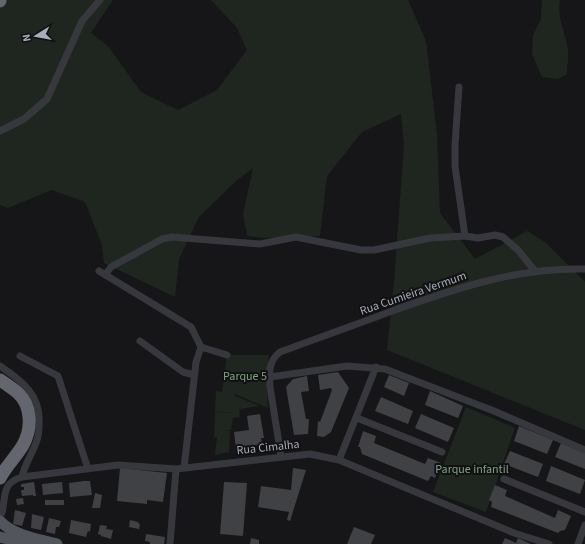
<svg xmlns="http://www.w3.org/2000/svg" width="585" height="544" viewBox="0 0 585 544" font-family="'Source Sans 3',sans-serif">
<rect width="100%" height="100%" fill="#161618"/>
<path fill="#1e261f" d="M0,0H113L91,33L108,46L141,92L178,110L217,90L247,50L237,28L211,0H408L426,41L437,134L440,213L475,259L527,231L545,242L585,282V430L387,350L394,282L404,145L401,114L362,132L327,176L320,236L264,238L247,236L243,214L253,168L237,180L199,217L179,259L175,297L104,263L102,245L85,202L52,190L8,208L0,205Z
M542,0H560C557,17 565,33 568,49C569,57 567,66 567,74L558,79L542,77L532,54L533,35L541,19Z
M227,355H269L266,376L268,408L235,394V396L260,406L239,409L240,417L233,418L231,430H225L230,431L229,452L215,455L217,438L214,437L215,412L233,413L215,411L216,391L222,392Z
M466,407L515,428L486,512L433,492Z"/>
<path fill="#404145" d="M338,372L349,388L331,432L324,437L317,436L318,421L320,422L332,390L331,388L320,390L318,375Z
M389,375L409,383L404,396L384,387Z
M307,376L309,391L301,392L306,419H309L308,434L294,435L286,387L293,379Z
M430,391L463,406L458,418L425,405Z
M381,397L413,411L408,424L375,411Z
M260,414L264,438H261L262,444L236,448L234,432L249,430L247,416Z
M421,414L454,428L448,442L415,428Z
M519,426L553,440L547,454L514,441Z
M363,431L376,436L374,443L425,464L428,458L441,463L435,478L431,476L428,481L362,454L360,447H358Z
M561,443L585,453V469L555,457Z
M510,451L543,464L538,477L504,464Z
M551,466L585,480L580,494L546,481Z
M120,468L167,473L163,502L147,500V504L117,501Z
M293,468L306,470L290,521L287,520L289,512L258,507L261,486L291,490Z
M84,481H90L92,495L70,497L69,483Z
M34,482L36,496H33V495L22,496L21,490H24V487H21V484Z
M62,482L63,493L43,495L42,484Z
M224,482L247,483L243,536L220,534Z
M495,485L507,490L505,496L555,518L558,510L571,516L565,530L560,531L558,533L491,507L492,502L489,500Z
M95,493L102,495L100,508H92Z
M23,498L24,504L17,505L16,499Z
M45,500H64V505H45Z
M15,510L26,513L22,526L13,524Z
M32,514L44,517L41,530L31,528Z
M49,518L61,521L59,527H56L55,534L46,532Z
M71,520L91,524L90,532L88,531L86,537L69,533Z
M130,520L138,522L140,525L139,529L129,527Z
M100,525L107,526L106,529L113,530L111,539L101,536V535L98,534Z
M354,527L375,535L371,544H347Z
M146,534L165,537L164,544H150V542L145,541Z
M251,538L259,540V544H250Z
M505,538L516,543L518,538L531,544H502Z"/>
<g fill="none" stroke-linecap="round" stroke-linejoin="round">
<path stroke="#37383d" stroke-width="7" d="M459,87L455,145V166L465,236
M0,131L24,119L47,99L82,21L100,0
M99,271L191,327L201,347
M105,275L111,267L162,239L172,237L260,244L296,237L361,250H374L430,238L465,236L478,238L495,235L503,237L518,250L535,271
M140,341L183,372L194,375
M201,347L227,355
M20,356L58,376L88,469
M0,366C22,381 41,395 39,424C39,429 39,435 37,440C33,453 25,463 22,477
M270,377L347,366L385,369L494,411L585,450
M357,418L442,452
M281,456L270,387C269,374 268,361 280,352C318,338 355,325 392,311C454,289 518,267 585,269
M339,460L376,367
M184,468L196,362L201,347
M504,479L585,512
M0,514L2,513C6,497 1,483 22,477L118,465L176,469L310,454L339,460L514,533L549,544
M170,544L176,469
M578,544L585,525"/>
<path stroke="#53555c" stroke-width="11" d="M0,521C14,536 39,539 57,544
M0,537L30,544"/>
<path stroke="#63666e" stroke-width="13" d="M0,1V0
M0,380C6,384 12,388 18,393C32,406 32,429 23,445C16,457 6,466 0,478"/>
</g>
<g text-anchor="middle" stroke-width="4" stroke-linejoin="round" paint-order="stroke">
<g font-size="12" fill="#a8adb8" stroke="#111113">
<text transform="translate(413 293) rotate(-19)" y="4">Rua Cumieira Vermum</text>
<text transform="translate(268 447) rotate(-6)" y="4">Rua Cimalha</text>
</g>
<g font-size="12" fill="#7fa381" stroke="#111113">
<text x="245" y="380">Parque 5</text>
<text x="472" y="473">Parque infantil</text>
</g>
</g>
<g transform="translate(36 36) rotate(259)" stroke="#111113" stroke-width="3" paint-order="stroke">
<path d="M0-3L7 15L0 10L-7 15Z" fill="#a8adb8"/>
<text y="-6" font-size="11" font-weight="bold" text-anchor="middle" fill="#a8adb8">N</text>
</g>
</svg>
